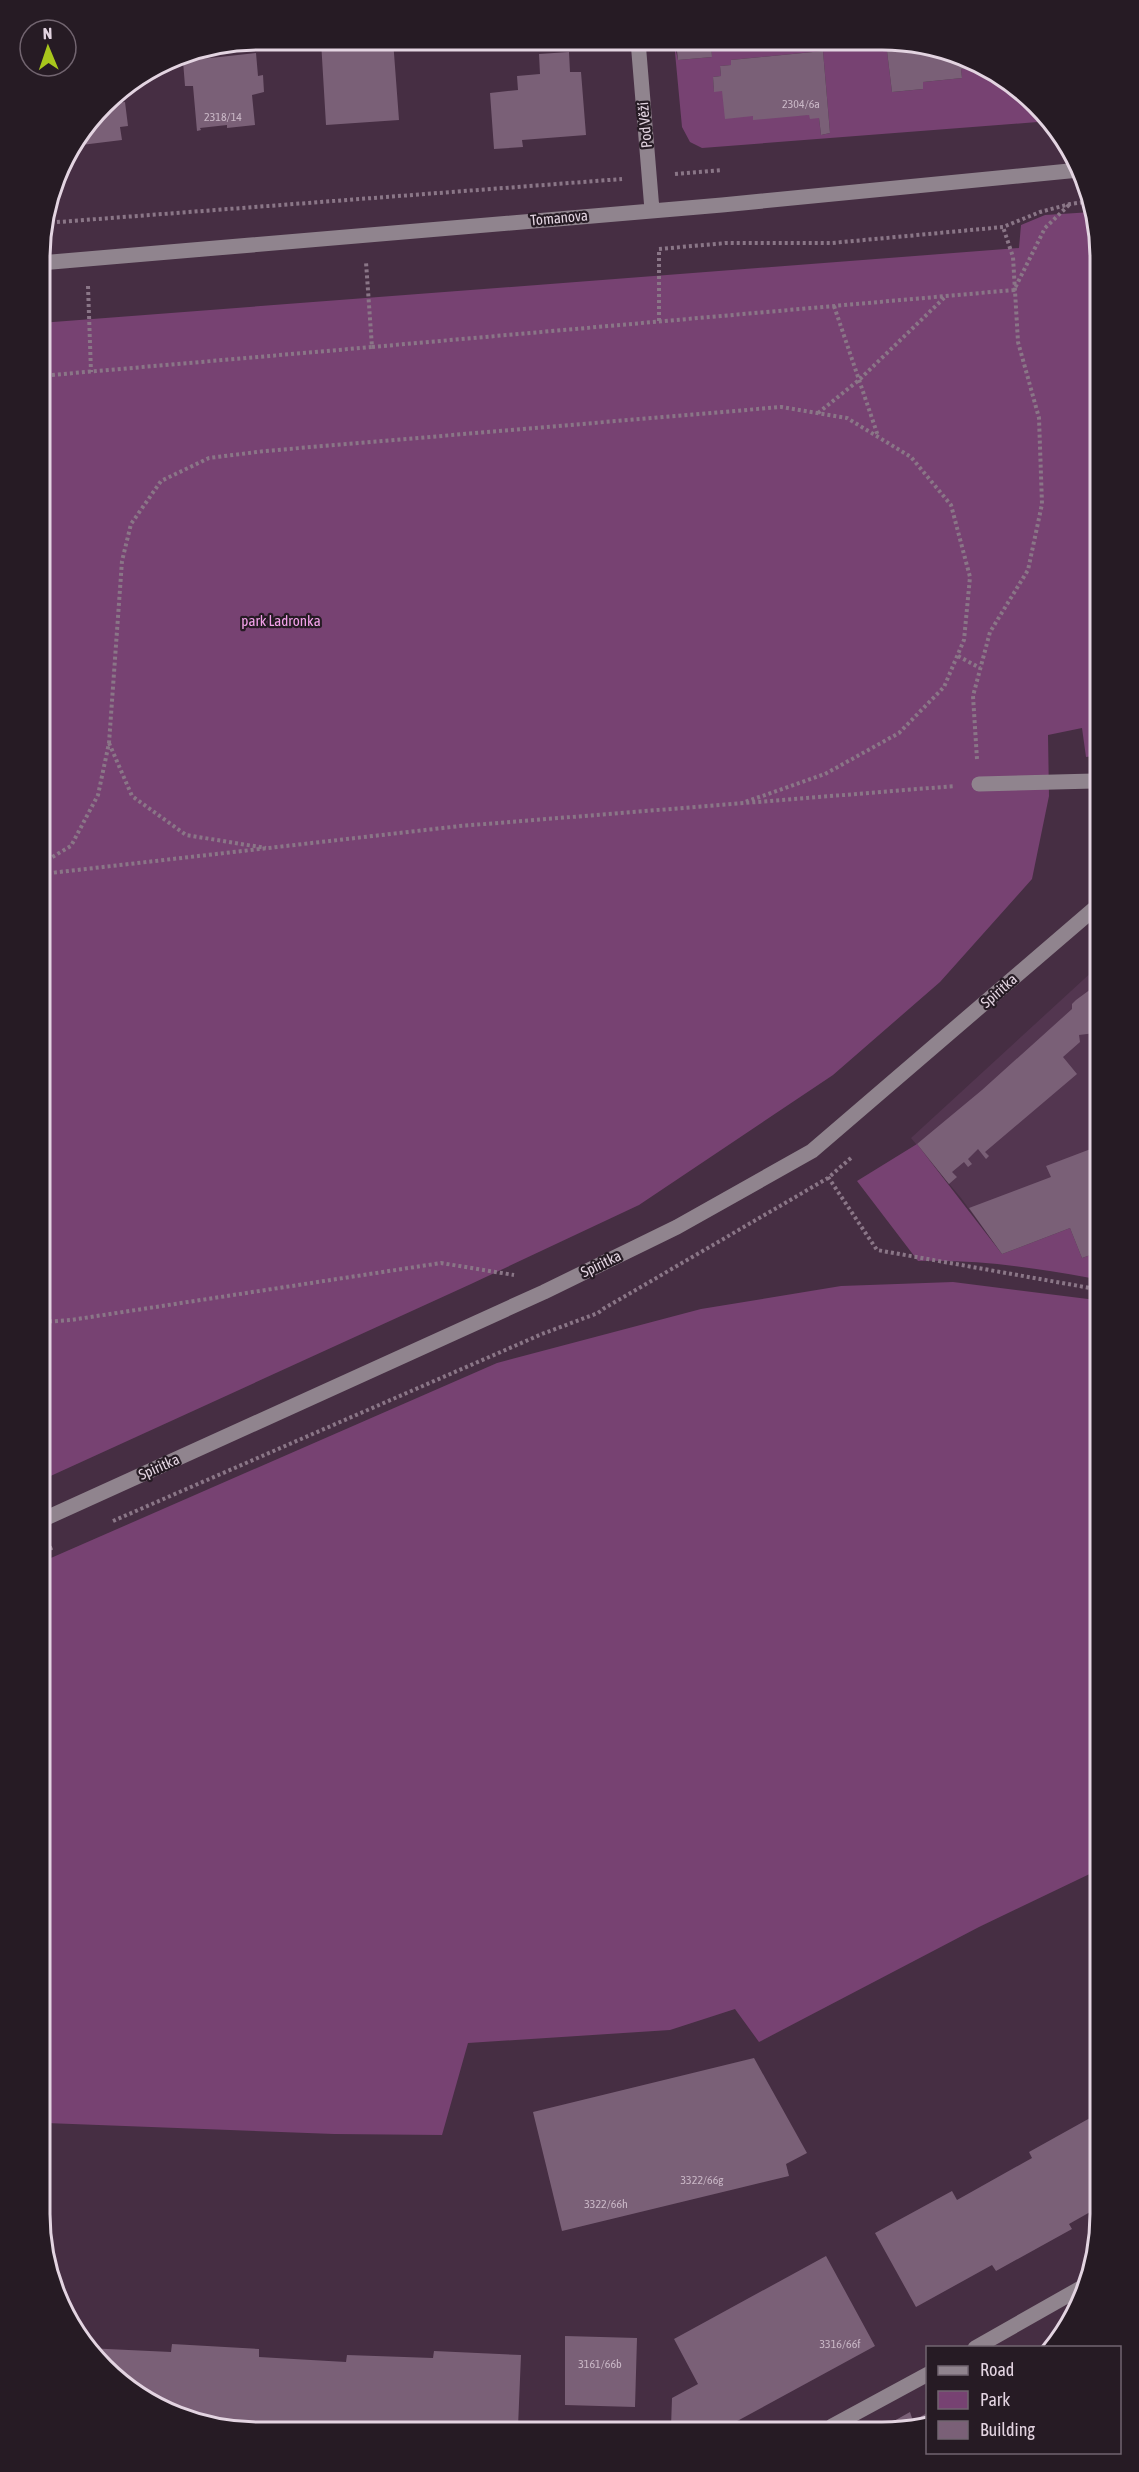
<svg xmlns="http://www.w3.org/2000/svg" width="1139" height="2472" viewBox="0 0 1139 2472" font-family="'Asap Condensed',sans-serif">
<rect width="100%" height="100%" fill="#462e43"/>
<path fill="#533650" d="M1095,969L1096,1253L1082,1258L1070,1228L1002,1254L961,1198L911,1138Z"/>
<path fill="#774272" fill-rule="evenodd" d="M674,42L678,60L712,57L711,42L886,43L892,92L923,89V82L962,78L961,69L977,67V61L1026,93L1050,121L702,148L690,142L682,127ZM823,51L830,133L821,135L819,118L809,115L753,116L722,91H714L713,77L721,76L720,66L731,65V60Z
M1092,212L1094,756L1086,757L1082,728L1048,735L1049,796L1032,879L940,982L833,1075L639,1205L471,1284L44,1479L40,323L1019,248L1021,225L1045,215Z
M917,1144L1002,1254L1070,1228L1082,1258L1096,1253V1279C1037,1268 978,1259 918,1261L857,1181Z
M953,1282L1096,1300L1098,1870L979,1927L759,2042L735,2009L670,2030L468,2043L442,2135L334,2134L46,2123L44,1561L497,1363L701,1309L841,1286Z"/>
<path fill="#7a6077" d="M338,40H393L399,120L326,125L321,41Z
M676,42H711L712,57L678,60Z
M886,43H924L977,61V67L961,69L962,78L923,82V89L892,92Z
M823,51L830,133L821,135L819,118L810,119L809,115L753,120V116L725,119L722,91L714,92L713,77L721,76L720,66L731,65V60Z
M569,52L570,72H581L586,135L522,140L523,147L494,149L490,93L518,90L517,76L540,74L539,54Z
M256,53L258,76L263,75L264,92L252,95L255,125L227,128V125L200,128L201,130L197,131L193,86H185L183,61Z
M116,92L117,103L125,102L128,126L120,127L122,140L73,146Z
M1095,986V1033L1079,1035L1080,1042L1063,1057L1077,1074L985,1152L989,1156L986,1159L978,1149L968,1159L972,1164L968,1167L964,1162L952,1172L957,1177L949,1184L917,1144L982,1090L1072,1009V1004L1076,1000Z
M1096,1147V1253L1082,1258L1070,1228L1002,1254L969,1208L1051,1177L1046,1166Z
M754,2058L807,2153L786,2164L789,2176L562,2231L533,2112Z
M1099,2113V2207L1069,2224L1072,2229L996,2271L992,2265L916,2307L875,2233L952,2191L957,2200L1032,2158L1029,2152Z
M826,2256L875,2346L728,2426H722L718,2421L708,2427H671L672,2398L698,2384L674,2339Z
M565,2336L637,2338L635,2407L565,2405Z
M172,2344L259,2349V2357L346,2362L347,2355L433,2358L434,2351L521,2355L518,2427L215,2429L161,2410L113,2379L86,2348L171,2352Z
M910,2412L913,2421L927,2413V2426H885Z"/>
<g fill="none" stroke-linecap="round" stroke-linejoin="round">
<path stroke="#8a7687" stroke-width="4" stroke-dasharray="3 3" stroke-linecap="butt" d="M675,174L722,170
M45,223L622,179
M88,286L91,372
M834,306L878,436
M659,321V249L726,243H832L1003,227L1040,212L1070,204L1092,201
M372,347L1014,290L1045,228L1070,204
M40,376L372,347L366,262
M818,413L859,380L945,297
M958,656L980,668
M109,743L132,796L186,835L266,848
M977,759L973,696L990,632L1028,570L1042,504L1039,418L1018,342L1013,257L1003,227
M42,863L71,846L98,795L109,743L122,561L131,524L161,481L209,458L265,451L781,407L847,418L911,457L951,505L970,577L964,640L944,687L899,733L825,774L745,802
M42,874L460,826L955,786
M828,1177L877,1250L1096,1289
M43,1322L71,1320L441,1263L514,1275
M113,1521L542,1334L598,1313L603,1309L828,1178L852,1157
M44,1551L54,1547"/>
<path stroke="#90848e" stroke-width="15" d="M638,41L652,210
M40,263L722,205L1079,170
M979,784L1094,781
M44,1519L544,1292L677,1227L812,1151L1095,908
M975,2348L1086,2285
M832,2426L928,2374"/>
</g>
<g text-anchor="middle" stroke-width="4.5" stroke-linejoin="round" paint-order="stroke">
<g font-size="12" fill="#c9b7c6">
<text x="801" y="108">2304/6a</text>
<text x="223" y="121">2318/14</text>
<text x="702" y="2184">3322/66g</text>
<text x="606" y="2208">3322/66h</text>
<text x="840" y="2348">3316/66f</text>
<text x="600" y="2368">3161/66b</text>
</g>
<g font-size="15" fill="#e3d4e1" stroke="#261b24">
<text transform="translate(645 125) rotate(-95)" y="5">Pod Věží</text>
<text transform="translate(559 218) rotate(-5)" y="5">Tomanova</text>
<text transform="translate(999 991) rotate(-41)" y="5">Spiritka</text>
<text transform="translate(601 1264) rotate(-26)" y="5">Spiritka</text>
<text transform="translate(159 1467) rotate(-24)" y="5">Spiritka</text>
</g>
<g font-size="15" fill="#f2a1e9" stroke="#261b24">
<text x="281" y="626">park Ladronka</text>
</g>
</g>
<path d="M0 0H1139V2472H0ZM258 50H882A208 208 0 0 1 1090 258V2214A208 208 0 0 1 882 2422H258A208 208 0 0 1 50 2214V258A208 208 0 0 1 258 50Z" fill="#261b24" fill-rule="evenodd"/>
<path fill="none" stroke="#e3d4e1" stroke-width="3" d="M258 50H882A208 208 0 0 1 1090 258V2214A208 208 0 0 1 882 2422H258A208 208 0 0 1 50 2214V258A208 208 0 0 1 258 50Z"/>
<rect x="926" y="2346" width="195" height="108" fill="#261b24" stroke="#726570" stroke-width="1.5"/>
<rect x="938" y="2366" width="30" height="9" fill="#90848e" stroke="#726570" stroke-width="1.5"/>
<text x="980" y="2376" font-size="18" fill="#e3d4e1">Road</text>
<rect x="938" y="2391" width="30" height="18" fill="#774272" stroke="#726570" stroke-width="1.5"/>
<text x="980" y="2406" font-size="18" fill="#e3d4e1">Park</text>
<rect x="938" y="2421" width="30" height="18" fill="#7a6077" stroke="#726570" stroke-width="1.5"/>
<text x="980" y="2436" font-size="18" fill="#e3d4e1">Building</text>
<g transform="translate(48 48) rotate(358)"><circle r="28" fill="#261b24" stroke="#726570" stroke-width="1.5"/>
<path d="M0-4.5L10 22L0 15L-10 22Z" fill="#a8c71c"/>
<text y="-9" font-size="16" font-weight="bold" text-anchor="middle" fill="#e3d4e1">N</text>
</g>
</svg>
